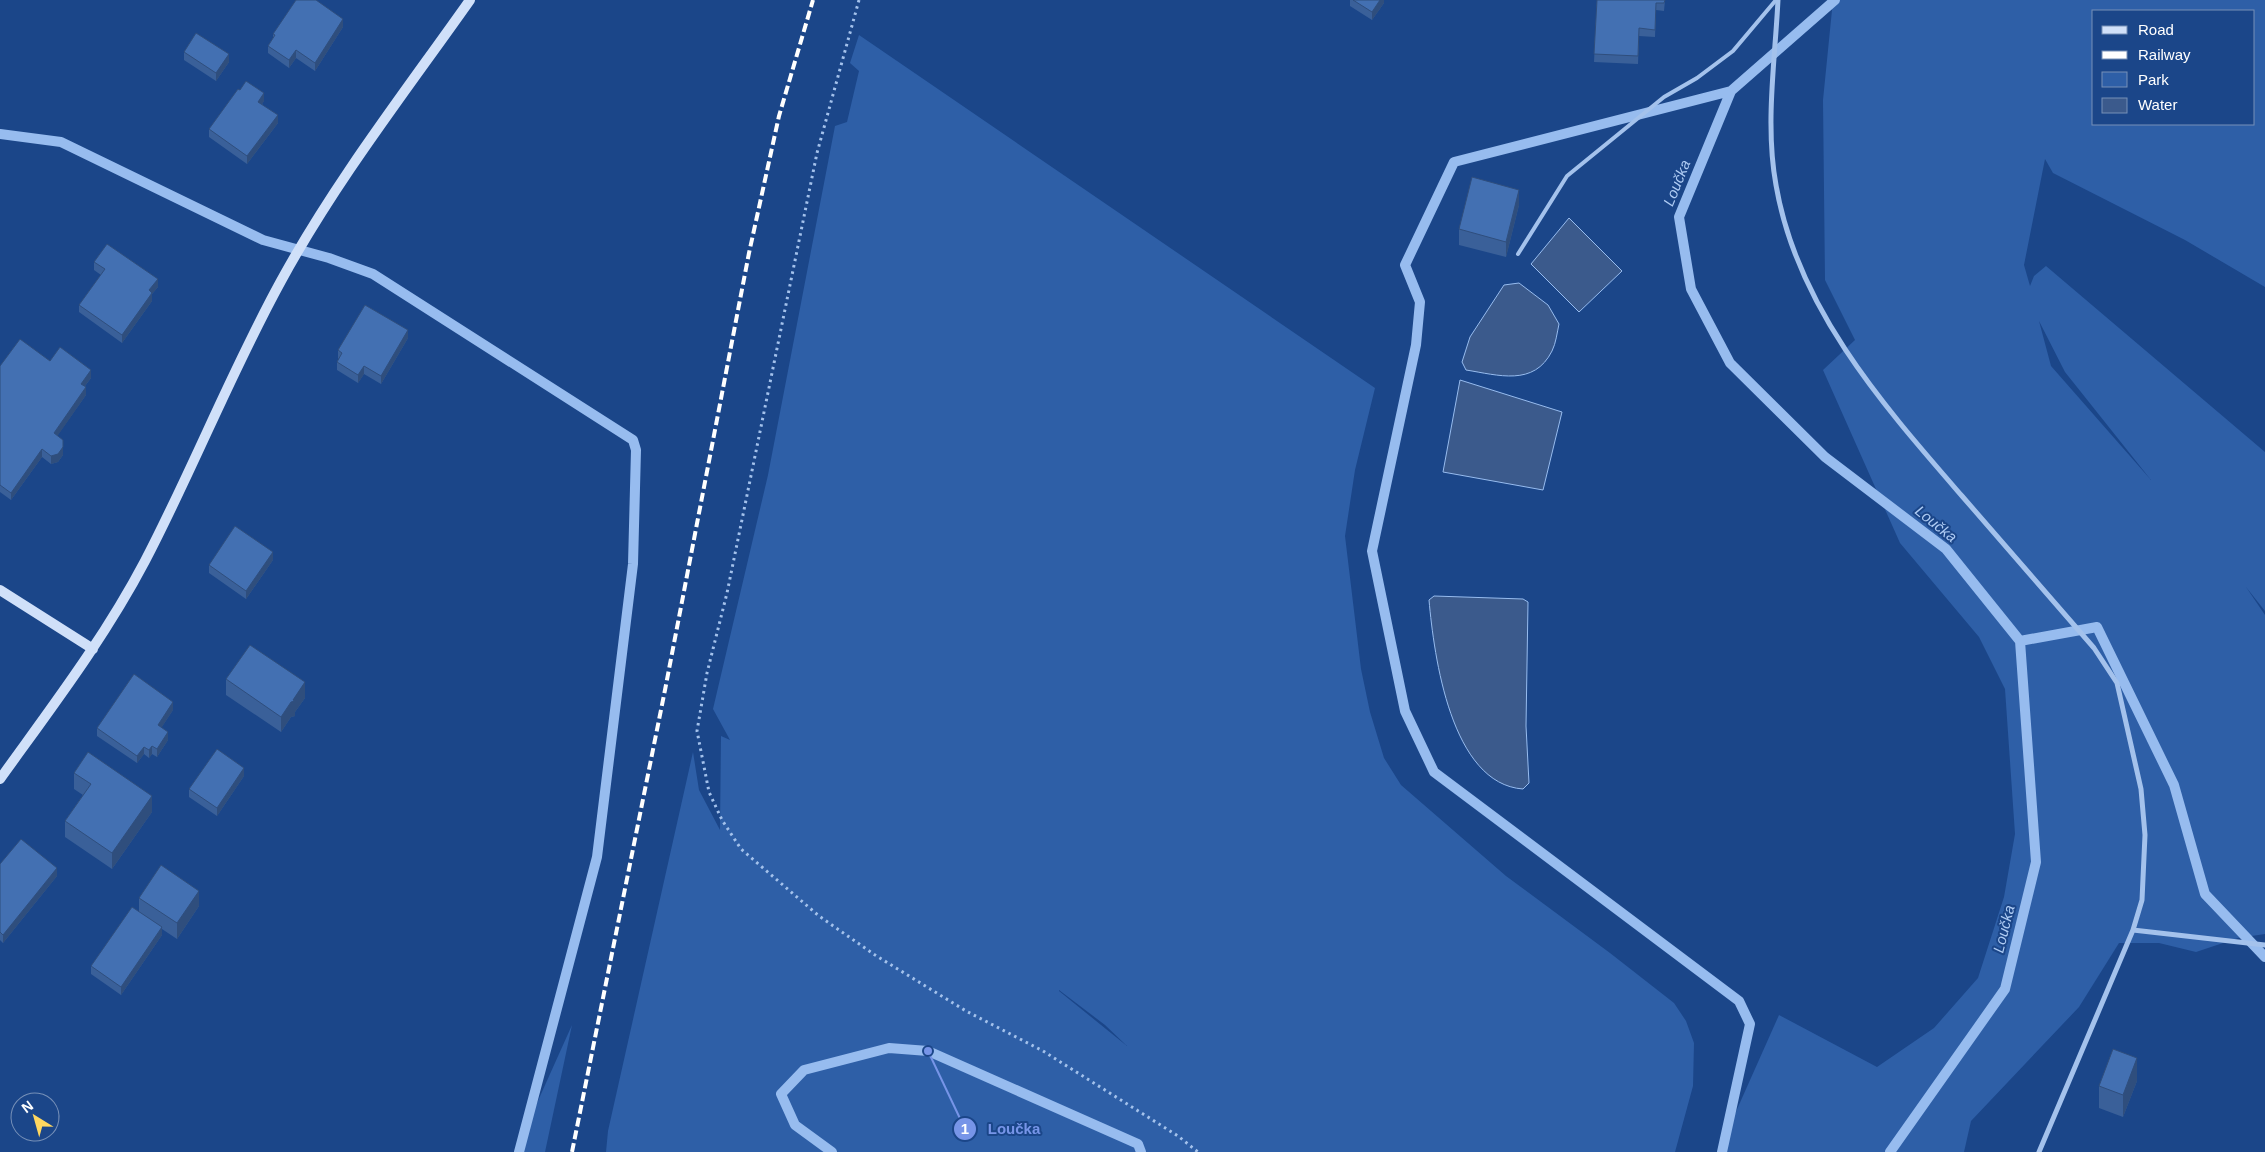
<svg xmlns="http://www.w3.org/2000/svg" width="2265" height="1152" viewBox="0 0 2265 1152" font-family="Arial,sans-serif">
<rect width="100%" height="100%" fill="#1b4689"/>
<path fill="#2e5fa7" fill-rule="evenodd" d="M1833,0H2265V287L2185,240L2053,173L2045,159L2024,265L2030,286L2034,276L2046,266L2265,452V611L2246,587L2265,615V934L2238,938L2196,952L2159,943H2119L2079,1007L1971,1121L1964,1152H1718L1779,1015L1877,1067L1934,1028L1978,978L2004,897L2015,834L2005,689L1979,637L1900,543L1823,370L1855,340L1825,280L1823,100ZM2094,11H2254V124H2094ZM2039,321L2065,372L2151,480L2051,366Z
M859,35L1375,388L1355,470L1345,536L1361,669L1370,712L1384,758L1401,785L1506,876L1610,953L1674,1003L1686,1021L1694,1043L1693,1086L1675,1152H606L608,1131L693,752L699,790L720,830L721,736L730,740L713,709L768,475L835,126L847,122L859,71L850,63ZM1059,990L1105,1025L1127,1046L1059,991Z
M572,1025L545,1152H515Z"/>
<path fill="#3b5a8c" stroke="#97bcef" d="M1569,218L1622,271L1579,312L1531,264Z
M1519,283L1548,305L1559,324C1557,333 1556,343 1552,351C1534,387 1498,375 1466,370L1462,362L1470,337L1504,285Z
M1460,380L1562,412L1543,490L1443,472Z
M1434,596L1523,599L1528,602L1526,726L1529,783L1523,789C1451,784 1434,656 1429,600Z"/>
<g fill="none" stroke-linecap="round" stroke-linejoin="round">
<path stroke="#97bcef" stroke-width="10" d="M1835,0L1731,91L1679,217L1691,289L1730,363L1825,457L1946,549L2020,641L2036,862L2005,989L1890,1152
M0,134L61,142L263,240L329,258L373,274L633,440L636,450L633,564L597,857L519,1152
M2020,641L2097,627L2174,785L2205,894L2265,957
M832,1152L795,1125L781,1094L804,1070L889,1048L928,1051L1138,1144L1141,1152
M1722,1152L1750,1024L1739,1001L1434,772L1405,711L1372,551L1416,345L1420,302L1405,265L1454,162L1731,91"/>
<path stroke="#a4c2ec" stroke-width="3" stroke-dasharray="2.5 4" stroke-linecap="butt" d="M859,0L817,153L727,593L707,673L697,731L709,792L722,820L741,849L819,916L875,955L966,1011L1043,1051L1178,1136L1198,1152"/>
<path stroke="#a4c2ec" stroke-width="4" d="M1518,254L1567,176L1664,97L1697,78L1733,51L1776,0"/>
<path stroke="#a4c2ec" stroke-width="5" d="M1778,0C1775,61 1765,125 1776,185C1797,308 1883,405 1962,496C2006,547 2050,597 2094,648L2117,683L2141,789L2145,835L2142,900L2133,930L2039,1152
M2133,930L2265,945"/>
<path stroke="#d0e0f9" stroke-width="10" d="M0,590L93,649
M0,779C51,708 104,639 145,561C193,469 231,372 281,281C335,182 405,92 470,0"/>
<path stroke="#fff" stroke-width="4" stroke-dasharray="9 4" stroke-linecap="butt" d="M572,1152L665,690L749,253L779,116L813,0"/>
</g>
<path fill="#3a6099" d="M1350,0H1384V3L1372,20L1350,6Z
M1597,0H1665L1664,11L1656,10L1655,37L1639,36L1638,64L1594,62Z
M343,27L315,71L296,58L289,68L268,53V46L273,38V34Z
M184,52L229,62L216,81L184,60Z
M264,101L262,104L278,123L247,164L209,137V129Z
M1519,205L1506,257L1459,245V229Z
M94,262L158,287L152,294V301L122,343L79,312V305L101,275L94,270Z
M408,338L381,384L364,374L358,383L337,370V362L339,359L338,358V350Z
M50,361L91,378L85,386L86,395L57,436L63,455L58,462L51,464L42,457L11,500L0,492V366Z
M273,560L246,599L209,573V565Z
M226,679L305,698L295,712V716L291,717L281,732L226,695Z
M173,710L161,728L168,740L157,757L152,754L149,758L144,754L137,763L97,736V728Z
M74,773L152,812L112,869L65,837V821L83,795L74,789Z
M244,776L217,816L189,797V789Z
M0,864L57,876L3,943L0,940Z
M139,898L199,906L177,939L162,929V935L121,995L91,974V966L139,911Z
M2137,1081L2123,1117L2099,1108V1086Z"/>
<path fill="#2f4e7d" d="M1380,0H1384V3L1372,20V12Z
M343,19V27L315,71V63Z
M296,50V58L289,68V60Z
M229,54V62L216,81V73Z
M264,93V101L258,110V102Z
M278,115V123L247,164V156Z
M1519,190V205L1506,257V242Z
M158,279V287L152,294V301L122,343V335L149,290Z
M408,330V338L381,384V376Z
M364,366V374L358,383V375Z
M91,370V378L81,391V384Z
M86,387V395L54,441V433Z
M63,447V455L58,462L51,464V456Z
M42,449V457L11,500V493Z
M273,552V560L246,599V591Z
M305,682V698L295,712V716L291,717L281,732V717Z
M173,702V710L158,733V725Z
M168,732V740L157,757V749Z
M152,746V754L149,758V750Z
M144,747V754L137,763V756Z
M244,768V776L217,816V808Z
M152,796V812L112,869V853Z
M57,868V876L3,943V935Z
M199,891V906L177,939V923Z
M162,927V935L121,995V987Z
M2137,1058V1081L2123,1117V1095Z"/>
<path fill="#4370b2" stroke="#2f4e7d" d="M296,0H316L343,19L315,63L296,50L289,60L268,46L275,35L273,34Z
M1353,0H1380L1372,12Z
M1597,0H1665L1664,3H1656L1655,30L1639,28L1638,56L1594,54Z
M196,33L229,54L216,73L184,52Z
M246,81L264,93L258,102L278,115L247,156L209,129L238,89L240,90Z
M1472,177L1519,190L1506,242L1459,229Z
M107,244L158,279L149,290L152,293L122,335L79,305L105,269L94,262Z
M365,305L408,330L381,376L364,366L358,375L337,362L342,353L338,350Z
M20,339L50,361L60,347L91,370L81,384L86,387L54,433L63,440V447L58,454L51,456L42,449L11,493L0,485V366Z
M235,526L273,552L246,591L209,565Z
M250,645L305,682L293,700L295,701L291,702L281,717L226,679Z
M134,674L173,702L158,725L168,732L157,749L152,746L149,750L144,747L137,756L97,728Z
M217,749L244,768L217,808L189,789Z
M88,752L152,796L112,853L65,821L91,784L74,773Z
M21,839L57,868L3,935L0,932V864Z
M161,865L199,891L177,923L139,898Z
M132,907L162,927L121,987L91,966Z
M2113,1049L2137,1058L2123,1095L2099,1086Z"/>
<g text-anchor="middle" stroke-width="4" stroke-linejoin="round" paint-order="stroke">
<g font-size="15" font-style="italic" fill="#afccf4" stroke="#1b4689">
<text transform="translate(1677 183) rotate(-68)" y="5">Loučka</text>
<text transform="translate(1936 524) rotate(39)" y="5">Loučka</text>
<text transform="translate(2004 929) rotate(-76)" y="5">Loučka</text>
</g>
</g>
<path fill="none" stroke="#7795e8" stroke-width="2" d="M928 1051L965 1129"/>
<g fill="#7795e8" stroke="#1b4689" stroke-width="2">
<circle cx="928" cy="1051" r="5"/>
<circle cx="965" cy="1129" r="12"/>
</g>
<g font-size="15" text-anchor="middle" font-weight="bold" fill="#fff">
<text x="965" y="1134">1</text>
</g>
<g font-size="15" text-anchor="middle" font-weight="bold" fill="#7795e8" stroke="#1b4689" stroke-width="4" stroke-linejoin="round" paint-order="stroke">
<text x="1014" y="1134">Loučka</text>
</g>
<rect x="2092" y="10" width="162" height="115" fill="#1b4689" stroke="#7690b8"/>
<rect x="2102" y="26" width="25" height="8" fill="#d0e0f9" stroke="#7690b8"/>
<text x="2138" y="35" font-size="15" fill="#ffffff">Road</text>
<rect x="2102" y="51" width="25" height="8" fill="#ffffff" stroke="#7690b8"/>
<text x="2138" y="60" font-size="15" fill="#ffffff">Railway</text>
<rect x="2102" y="72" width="25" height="15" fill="#2e5fa7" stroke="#7690b8"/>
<text x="2138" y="85" font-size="15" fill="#ffffff">Park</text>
<rect x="2102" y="98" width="25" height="15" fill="#3b5a8c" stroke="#7690b8"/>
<text x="2138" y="110" font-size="15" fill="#ffffff">Water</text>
<g transform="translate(35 1117) rotate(323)"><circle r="24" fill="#1b4689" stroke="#7690b8"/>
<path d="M0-4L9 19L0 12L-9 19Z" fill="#fed760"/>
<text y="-8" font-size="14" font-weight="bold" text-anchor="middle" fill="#ffffff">N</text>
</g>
</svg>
